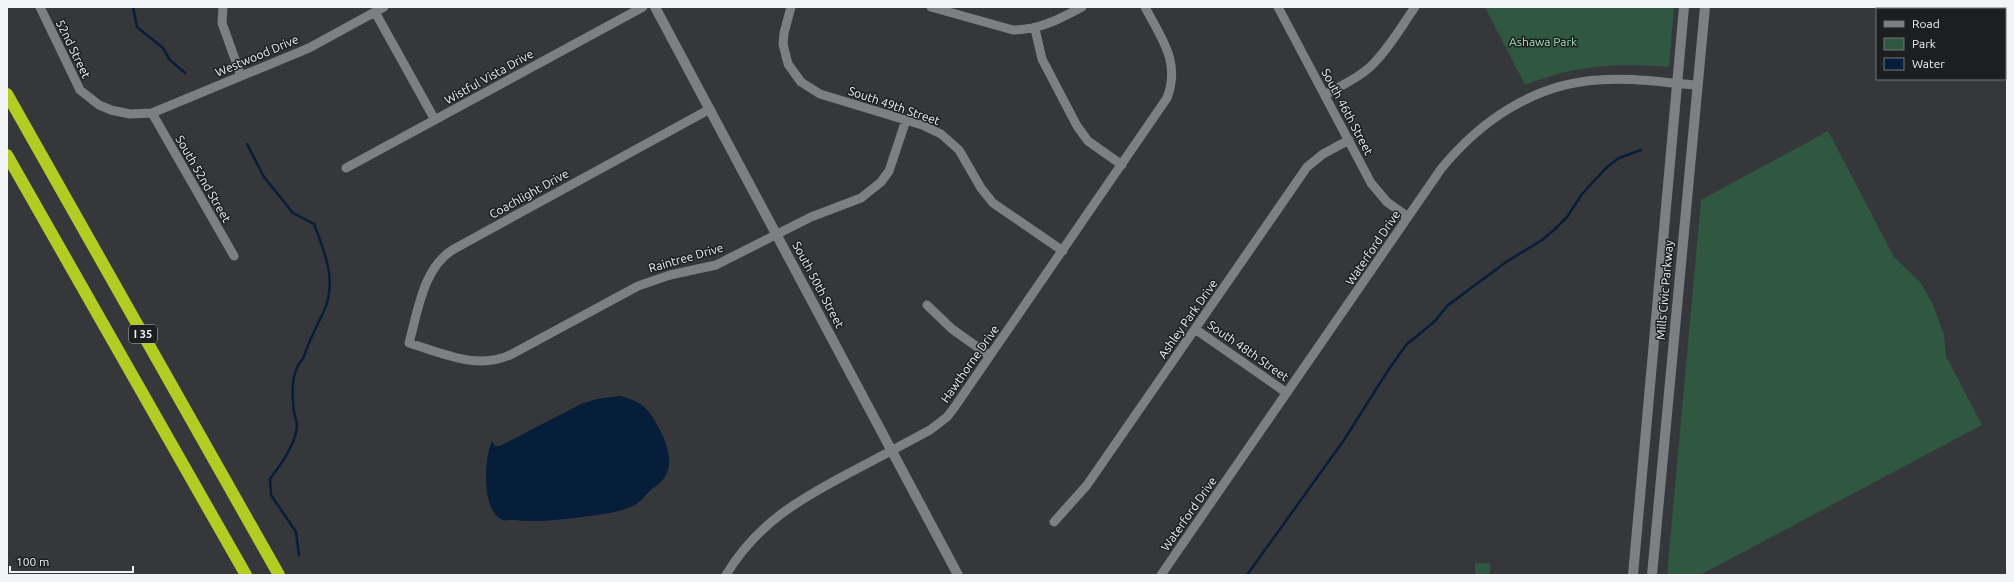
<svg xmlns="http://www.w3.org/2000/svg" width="2014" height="582" viewBox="0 0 2014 582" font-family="Ubuntu,sans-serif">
<rect width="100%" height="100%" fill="#35373b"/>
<path fill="#305740" d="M1485,7H1674L1669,67C1614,63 1577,65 1525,85Z
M1828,131L1894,257L1920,282L1932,302L1944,335L1946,356L1982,425L1700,575H1667L1701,200Z
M1475,563H1490V575H1475Z"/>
<path fill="#061e3a" d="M619,396C644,401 651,412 662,434C668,447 673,464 665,477C660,484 652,488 647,494C642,499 638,504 631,507C611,515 587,516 566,519C547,521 530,522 512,520C509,520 505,521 503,520C481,512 484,457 492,441L495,446H500L581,404L597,399Z"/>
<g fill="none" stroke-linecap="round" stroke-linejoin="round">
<path stroke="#061e3a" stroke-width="2.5" d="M133,7L137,27L163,48L170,60L185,73
M247,144L264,177L293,213L314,224C325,253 338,282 323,313C316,328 308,343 303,359C291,370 292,396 294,412C295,416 297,422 297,427C294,447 281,464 270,479L271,495L296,532L299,555
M1247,575L1344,440L1387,372L1406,345L1435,321L1447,306L1506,262L1542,240L1555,229L1567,217L1582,194L1606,168L1619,158L1641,150"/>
<path stroke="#7d7f83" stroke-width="9" d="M40,7L80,90L99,105L111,110L130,114L152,113L309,48L384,7
M223,7L222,23L241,76
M791,7L784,33L783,44L788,64L801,82L820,94L922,125L941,134L959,150L981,188L993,203L1063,251
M931,7L1013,30C1040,30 1059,19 1082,7
M1278,7L1371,183L1387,202L1408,217
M375,12L435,120
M1035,29L1042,59L1077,126L1088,141L1122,165
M1325,95C1340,86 1357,79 1370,67C1388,50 1401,27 1415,7
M710,109L454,249C423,267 418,311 409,343C442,353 478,371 512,354L638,286L670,275L716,265L811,217L861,198L881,182L889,171L906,120
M152,113L234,256
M346,168L643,7
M927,305L952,329L990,356
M1195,329L1287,393
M1054,522L1087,485L1307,167L1323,154L1349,140
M726,575C757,523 800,499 851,472C878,458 904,444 930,430L947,417L954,408L1167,98C1181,62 1161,38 1145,7
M1161,575L1441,169C1480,121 1534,84 1598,80C1631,77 1665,83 1698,85"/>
<path stroke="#7d7f83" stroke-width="10" d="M655,7L958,575
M1633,575L1684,7
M1652,575L1705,7"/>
<path stroke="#b2cc23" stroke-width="12" d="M7,94L279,575
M7,155L246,575"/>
</g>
<g text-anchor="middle" stroke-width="3" stroke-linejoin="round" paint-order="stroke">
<rect fill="#1d1e20" stroke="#b3b4b6" stroke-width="1" x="129" y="325" width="28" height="18" rx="3"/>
<g font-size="11" font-weight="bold" fill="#f3f4f7">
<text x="143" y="338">I 35</text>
</g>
<g font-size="12" fill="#9fe3ba" stroke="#1d1e20">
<text x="1543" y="46">Ashawa Park</text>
</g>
<g font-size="12" fill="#f3f4f7" stroke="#1d1e20">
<text transform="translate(73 49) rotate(64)" y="4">52nd Street</text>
<text transform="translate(257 56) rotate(-23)" y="4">Westwood Drive</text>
<text transform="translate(489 77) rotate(-29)" y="4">Wistful Vista Drive</text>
<text transform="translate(894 106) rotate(19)" y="4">South 49th Street</text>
<text transform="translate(1347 112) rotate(62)" y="4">South 46th Street</text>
<text transform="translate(203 179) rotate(60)" y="4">South 52nd Street</text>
<text transform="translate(529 194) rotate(-29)" y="4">Coachlight Drive</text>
<text transform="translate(1373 248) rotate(-56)" y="4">Waterford Drive</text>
<text transform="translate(686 258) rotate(-16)" y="4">Raintree Drive</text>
<text transform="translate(818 285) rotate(62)" y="4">South 50th Street</text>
<text transform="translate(1665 290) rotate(-85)" y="4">Mills Civic Parkway</text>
<text transform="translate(1188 319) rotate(-55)" y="4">Ashley Park Drive</text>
<text transform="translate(1248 351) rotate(35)" y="4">South 48th Street</text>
<text transform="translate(970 364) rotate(-55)" y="4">Hawthorne Drive</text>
<text transform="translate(1189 514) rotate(-55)" y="4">Waterford Drive</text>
</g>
</g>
<rect width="2014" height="582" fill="none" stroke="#f3f4f7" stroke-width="16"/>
<rect x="1876" y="8" width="130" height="72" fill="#1d1e20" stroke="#737476"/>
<rect x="1884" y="21" width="20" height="6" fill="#7d7f83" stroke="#737476"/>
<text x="1912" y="28" font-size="12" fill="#f3f4f7">Road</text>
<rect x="1884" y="38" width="20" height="12" fill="#305740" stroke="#737476"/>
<text x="1912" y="48" font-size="12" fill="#f3f4f7">Park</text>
<rect x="1884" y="58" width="20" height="12" fill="#061e3a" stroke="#737476"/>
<text x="1912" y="68" font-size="12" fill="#f3f4f7">Water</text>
<path d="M10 566v6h123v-6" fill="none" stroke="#f3f4f7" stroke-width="2"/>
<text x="16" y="566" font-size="12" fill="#f3f4f7" stroke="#1d1e20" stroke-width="3" paint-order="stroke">100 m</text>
</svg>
